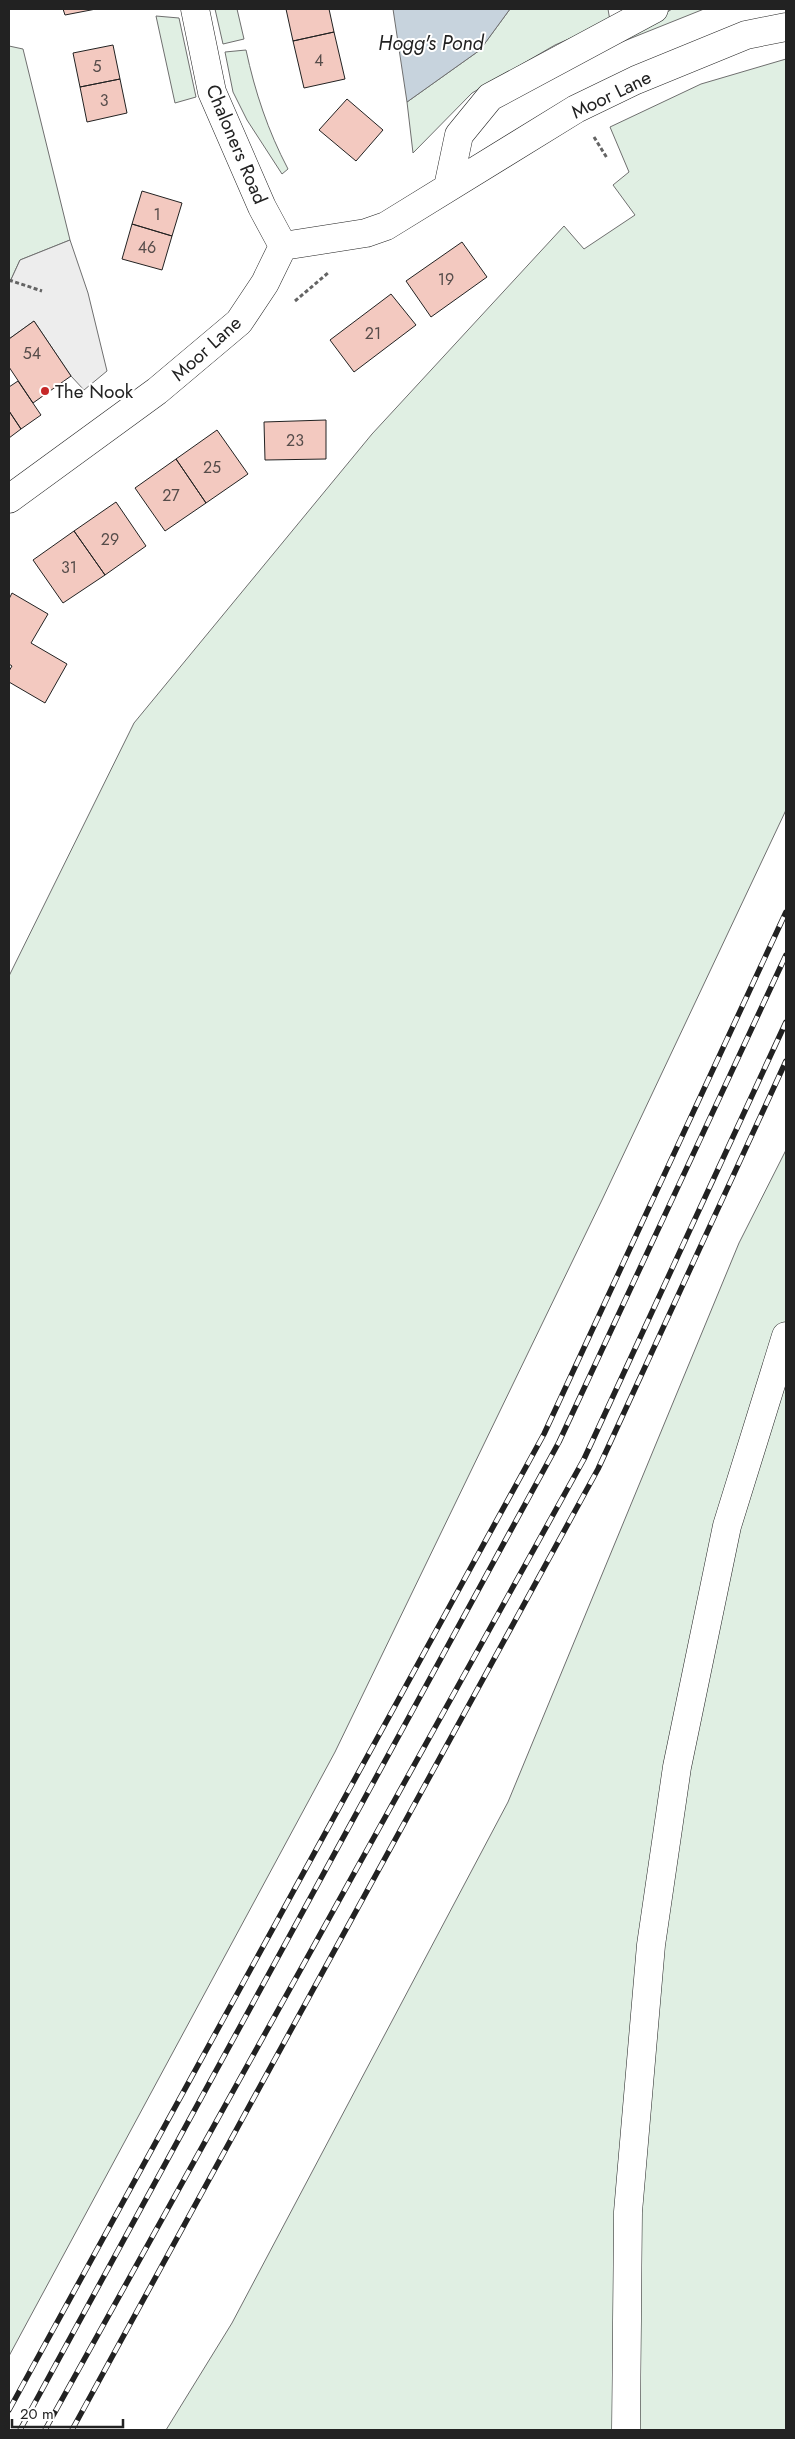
<svg xmlns="http://www.w3.org/2000/svg" width="795" height="2439" viewBox="0 0 795 2439" font-family="Jost,sans-serif">
<rect width="100%" height="100%" fill="#fff"/>
<path fill="#e0efe3" stroke="#6f6f6f" d="M215,9H237L244,39L223,44Z
M510,9H608L610,21L555,45L472,93L413,153L407,102L480,50Z
M672,9H704L619,43Z
M156,16L179,18L196,97L175,103Z
M9,46L23,49L70,240L20,260L9,284Z
M246,50C255,92 268,131 288,169L282,174L247,120L233,92L225,52Z
M786,59V810L602,1200L335,1752L9,2356V976L134,723L372,434L564,226L584,249L635,215L613,185L629,172L610,127L701,84Z
M786,1150V2430H166L232,2323L508,1802L739,1243Z"/>
<path fill="#ededed" stroke="#6f6f6f" d="M70,240L88,293L107,371L84,390L71,376L34,321L9,339V284L20,260Z"/>
<path fill="#c7d3dd" stroke="#6f6f6f" d="M393,9H510L480,50L407,102Z"/>
<path fill="#f3c9c0" stroke="#222" d="M63,9H96L65,15Z
M286,9H329L334,32L293,41Z
M334,32L345,79L304,88L293,41Z
M113,45L120,79L80,87L73,53Z
M120,79L127,113L87,122L80,87Z
M347,99L383,130L356,161L319,130Z
M142,191L182,203L172,236L132,224Z
M132,224L172,236L162,270L122,259Z
M462,242L487,277L431,317L406,281Z
M391,294L416,325L354,372L330,340Z
M34,321L71,376L33,403L9,367V339Z
M18,381L41,415L21,429L9,411V387Z
M9,411L21,429L9,438Z
M326,420V459L265,460L264,422Z
M217,430L248,474L206,503L176,459Z
M176,459L206,503L165,531L135,488Z
M116,502L146,546L105,575L74,531Z
M74,531L105,575L63,603L33,560Z
M12,593L48,614L31,643L67,664L45,703L9,682V671L12,666L9,664V599Z"/>
<g fill="none" stroke-linecap="round" stroke-linejoin="round">
<defs>
<path id="minor" d="M195,9L212,92L262,207L283,246
M448,187L459,135L490,97L654,9
M283,246L366,233L386,226L576,109L636,80L746,35L786,27
M9,499L157,391L239,322L265,283L283,246
M626,2430L628,2212L651,1945L677,1767L727,1526L786,1336"/>
</defs>
<use href="#minor" stroke="#222" stroke-width="29"/>
<path stroke="#646464" stroke-width="3" stroke-dasharray="4 2.5" stroke-linecap="butt" d="M594,137L607,158
M9,280L42,291
M295,301L328,273"/>
<use href="#minor" stroke="#fff" stroke-width="28"/>
<defs>
<path id="rail" d="M9,2410L544,1434L786,912
M20,2430L559,1442L786,955
M45,2430L584,1459L786,1022
M72,2430L598,1469L786,1061"/>
</defs>
<use href="#rail" stroke="#222" stroke-width="5.5"/>
<use href="#rail" stroke="#fff" stroke-width="4" stroke-dasharray="11" stroke-linecap="butt"/>
</g>
<circle fill="#c62828" stroke="#fff" stroke-width="2" cx="45" cy="391" r="5"/>
<g text-anchor="middle" stroke-width="4" stroke-linejoin="round" paint-order="stroke">
<g font-size="16" fill="#564c4a">
<text x="319" y="66">4</text>
<text x="97" y="72">5</text>
<text x="104" y="106">3</text>
<text x="157" y="220">1</text>
<text x="147" y="253">46</text>
<text x="446" y="285">19</text>
<text x="373" y="339">21</text>
<text x="32" y="359">54</text>
<text x="295" y="446">23</text>
<text x="212" y="473">25</text>
<text x="171" y="501">27</text>
<text x="110" y="545">29</text>
<text x="69" y="573">31</text>
</g>
<g font-size="19" fill="#222" stroke="#fff">
<text transform="translate(611 94) rotate(-26)" y="7">Moor Lane</text>
<text transform="translate(237 144) rotate(67)" y="7">Chaloners Road</text>
<text transform="translate(206 348) rotate(-42)" y="7">Moor Lane</text>
</g>
<g font-size="19" fill="#222" stroke="#fff" text-anchor="start">
<text x="55" y="398">The Nook</text>
</g>
<g font-size="20" font-style="italic" fill="#222" stroke="#fff">
<text x="431" y="50">Hogg's Pond</text>
</g>
</g>
<rect width="795" height="2439" fill="none" stroke="#222222" stroke-width="20"/>
<path d="M12 2419v8h111v-8" fill="none" stroke="#222222" stroke-width="2.5"/>
<text x="20" y="2419" font-size="15" fill="#222222" stroke="#ffffff" stroke-width="4" paint-order="stroke">20 m</text>
</svg>
